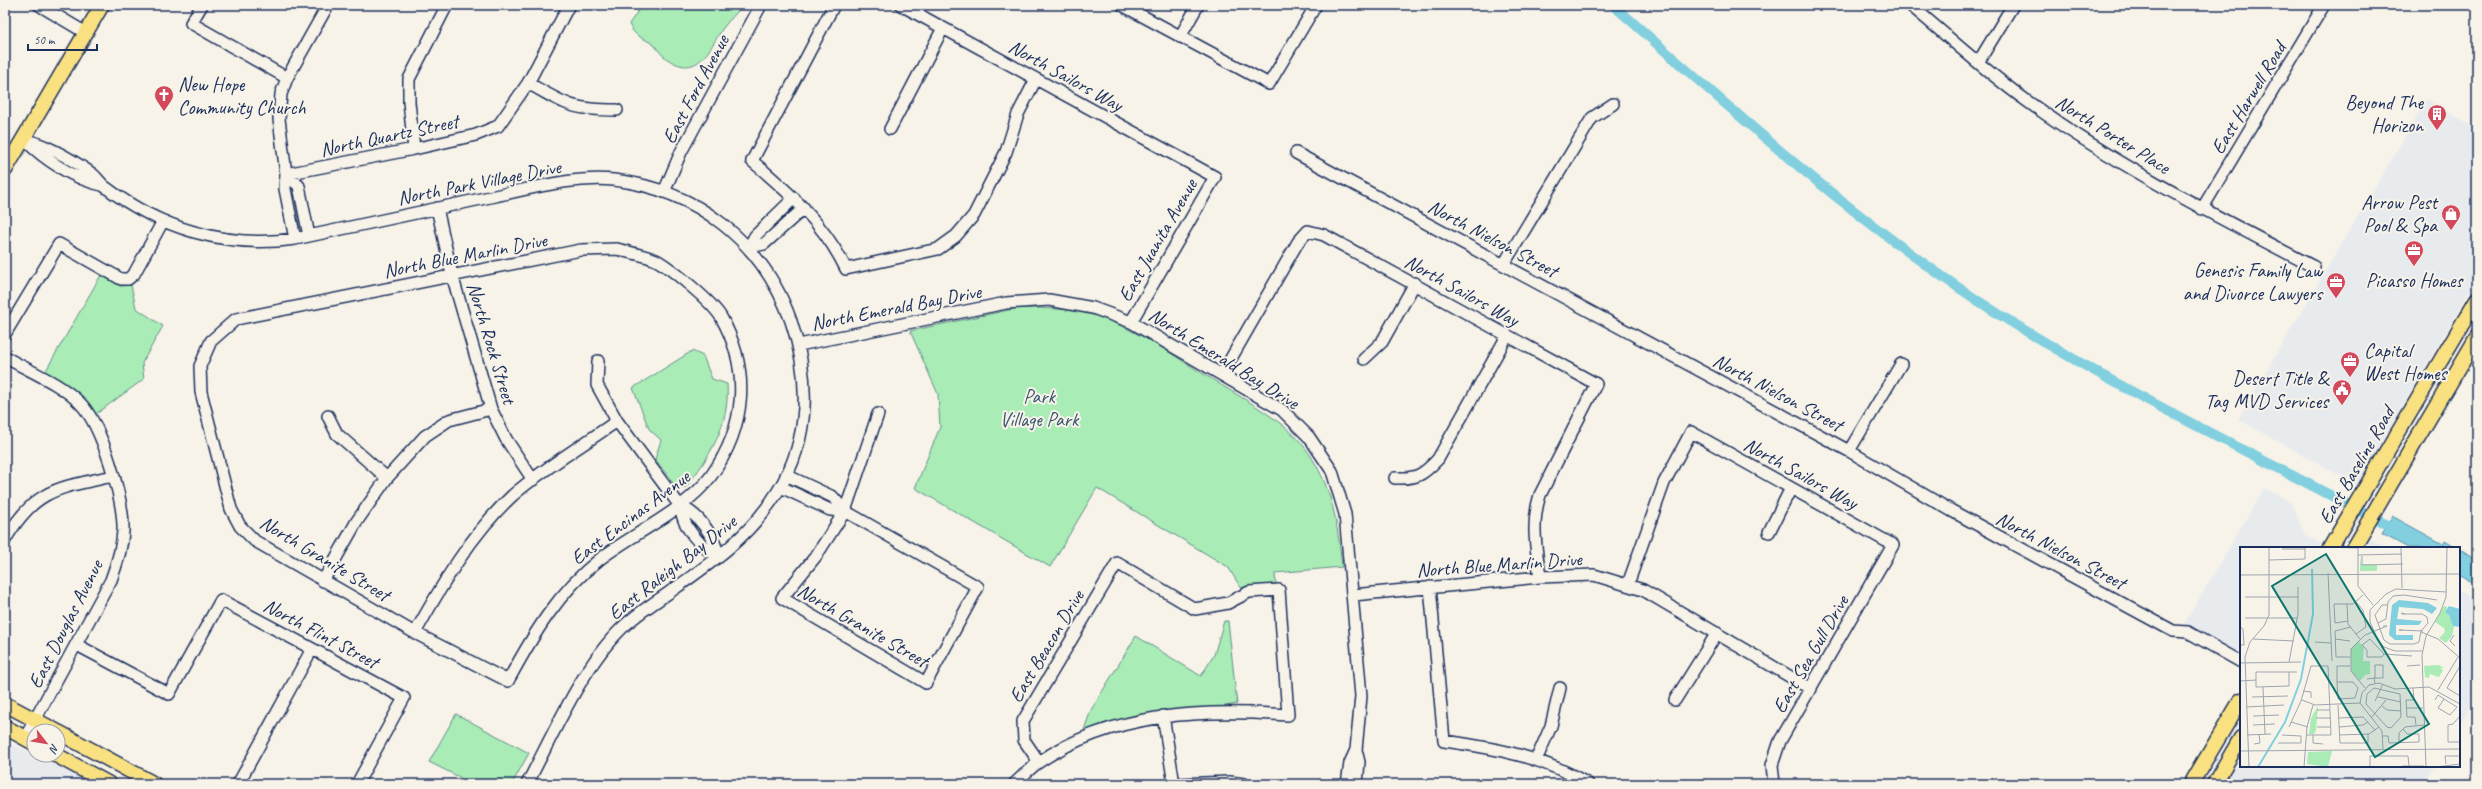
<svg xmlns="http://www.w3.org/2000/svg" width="2482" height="789" viewBox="0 0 2482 789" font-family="Caveat,sans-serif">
<rect width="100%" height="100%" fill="#f7f3e8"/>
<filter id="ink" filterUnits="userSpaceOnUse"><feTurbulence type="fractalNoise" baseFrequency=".025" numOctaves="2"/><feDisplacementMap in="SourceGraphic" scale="8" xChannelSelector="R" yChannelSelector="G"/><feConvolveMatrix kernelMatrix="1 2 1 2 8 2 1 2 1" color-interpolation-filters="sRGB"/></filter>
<g filter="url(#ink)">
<path fill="#e8ebee" d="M2427,99L2477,129V278L2357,485L2238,419Z
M2264,488L2291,502L2304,533L2322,544L2320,548H2241V654L2183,626Z
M2353,529L2386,548H2342Z
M2459,591L2477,601V695L2459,726Z
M2241,718V766H2435L2424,784H2202Z
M5,742L34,753V755L46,757L95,784H5Z"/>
<path fill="#a9ecb6" stroke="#628e8a" d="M642,5H743C737,13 729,20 723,28C709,49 698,81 666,58C661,55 658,49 654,45C643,37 635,38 629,24Z
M101,275L120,286L131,285L136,308L163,326L142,363L144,379L96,414C82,395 66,384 45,372Z
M1018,308C1044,308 1071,308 1096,316C1137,329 1174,356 1210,378C1238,396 1270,412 1295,436C1302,443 1310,454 1315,463C1334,496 1338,529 1342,567L1275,573L1276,584L1241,588L1228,567L1097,488L1050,567L915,488L940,427L938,394L910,331Z
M692,351L703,356L712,379L727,384C730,425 710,456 686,487L681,488L673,483L655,459L661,440L649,429L633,388Z
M1224,621H1228L1237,704L1084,730L1091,710L1136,636L1201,676L1214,655Z
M456,714L529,753L512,784H458L461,778L429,762Z"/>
<path fill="#81cfdf" stroke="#588fab" d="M2392,516L2443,544L2445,540L2458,548H2408L2382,534Z
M2459,549L2477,561V584L2459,574Z"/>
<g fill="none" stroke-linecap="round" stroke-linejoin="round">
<path stroke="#81cfdf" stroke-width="10" d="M1613,5C1736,114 1860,226 2000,315C2127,395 2265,459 2398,531"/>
<defs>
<path id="minor" d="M39,5L86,33
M202,5L191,23L287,78
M834,5L752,161C789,192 825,225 846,269L938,249L956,236L974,215L1006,152L1018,114L1036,79
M901,5L1215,177L1131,322
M1122,5L1269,84L1316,5
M1910,5C1949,37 1986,72 2027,101C2117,166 2216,216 2314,267
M1180,37L1198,5
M1979,61L2013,5
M528,83C566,105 573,110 617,110
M890,129L943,28
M23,139C48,145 70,158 91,173C96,176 99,182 104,186C159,228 226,249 295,239C360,225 425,211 490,197C530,189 572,176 614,180C697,190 763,242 791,321C810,377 811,438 778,491C750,537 710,564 667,594C651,605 635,615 621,629C582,667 553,735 527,784
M25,140C45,160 74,179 102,185
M414,149L409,102V79L447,5
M1296,153L1849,451L1952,511L2173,631L2188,632L2241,662
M286,174L414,149L476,135L498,126L528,83L569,5
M286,174L299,186L309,236
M664,192L681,152L761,5
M437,208L452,275L491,409L506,439L533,480
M2202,209L2324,5
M295,239L285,189L286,174L279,119L281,94L287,78L328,5
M749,247L764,244L804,208
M749,247L755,236L794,198
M617,249C630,253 646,255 658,261C673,270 712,302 721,317C751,370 746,427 711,476C686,510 634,533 600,559C558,592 533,635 508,681L415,633L255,541L240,526L231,509L201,392L200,366L211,341L236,319L581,250Z
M1504,264L1592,118L1613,104
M5,334L59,244L121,279H128L134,274L163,221
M799,345L1006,303L1049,300L1093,308L1131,322L1282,410L1309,437L1332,471L1345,514L1361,696L1356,750L1350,763L1347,784
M5,357C29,371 60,383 80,403C102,425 124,500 123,531C122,549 117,564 111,580L25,738
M1364,359L1382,342L1415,283
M598,361L597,385L617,421L680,506C700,515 714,536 719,557
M1222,374L1298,242L1308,231L1324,235L1596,384L1540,495C1531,523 1536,548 1540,577
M328,416L337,434L387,478
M1849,451L1901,364
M786,475L833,497L845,511L978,587L926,683L782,598L816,556L845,511L878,414
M1395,478C1417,479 1423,475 1438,459L1507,336
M781,487L830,510L845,511
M680,506C683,528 700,547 719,557
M1769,532L1791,488
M5,540C35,488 59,488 113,476
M323,581L357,521L387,478L425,436L449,420L491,409
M1628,584L1664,483L1691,432L1893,545L1780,741L1772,765L1774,784
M1430,587L1444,741C1496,748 1543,757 1588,784
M1353,595L1540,577L1594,575L1643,590L1811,689
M415,633C443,583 471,534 513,495C545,467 583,445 617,421
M77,645L169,694L221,600L404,698L357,784
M1675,700L1717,633
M1163,716L1174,784
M1356,750L1359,762L1357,784
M1537,758L1551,726L1560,688
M238,784L312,649
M1014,784C1022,777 1030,768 1039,762C1113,712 1203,709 1288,715L1279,590L1249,592L1228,603L1195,609L1117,563L1023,721L1024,740L1039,762
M1176,784L1230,782L1244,784"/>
<path id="major" d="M5,170L102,5
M2330,548L2477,299
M2353,548L2477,337
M5,704L56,731
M5,727L34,743
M58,732L154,784
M56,755L109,784
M2191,784L2241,700
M2214,784L2241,738"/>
</defs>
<use href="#minor" stroke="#1b2f5e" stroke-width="14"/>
<use href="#major" stroke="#1b2f5e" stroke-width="17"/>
<use href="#minor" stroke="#f7f3e8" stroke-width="11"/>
<use href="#major" stroke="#f9e181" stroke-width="14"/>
</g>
</g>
<defs>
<symbol id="church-pin" viewBox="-11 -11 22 30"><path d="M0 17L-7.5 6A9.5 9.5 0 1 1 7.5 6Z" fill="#d1495b" stroke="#f7f3e8"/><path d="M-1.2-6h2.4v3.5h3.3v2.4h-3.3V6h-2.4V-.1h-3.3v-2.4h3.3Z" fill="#fff"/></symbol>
<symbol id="building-pin" viewBox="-11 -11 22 30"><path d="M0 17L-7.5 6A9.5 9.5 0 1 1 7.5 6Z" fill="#d1495b" stroke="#f7f3e8"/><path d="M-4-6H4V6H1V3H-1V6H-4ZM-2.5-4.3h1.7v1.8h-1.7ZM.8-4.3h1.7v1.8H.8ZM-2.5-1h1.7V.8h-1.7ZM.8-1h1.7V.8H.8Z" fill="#fff"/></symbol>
<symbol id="shop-pin" viewBox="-11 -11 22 30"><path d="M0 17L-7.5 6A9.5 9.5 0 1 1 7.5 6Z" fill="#d1495b" stroke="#f7f3e8"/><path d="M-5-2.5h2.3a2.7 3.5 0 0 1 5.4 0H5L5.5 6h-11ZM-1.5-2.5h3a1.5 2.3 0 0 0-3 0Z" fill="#fff"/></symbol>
<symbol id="office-pin" viewBox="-11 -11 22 30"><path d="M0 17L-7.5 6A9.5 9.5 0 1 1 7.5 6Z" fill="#d1495b" stroke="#f7f3e8"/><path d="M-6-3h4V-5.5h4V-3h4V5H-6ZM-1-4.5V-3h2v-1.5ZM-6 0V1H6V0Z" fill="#fff"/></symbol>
<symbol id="civic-pin" viewBox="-11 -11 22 30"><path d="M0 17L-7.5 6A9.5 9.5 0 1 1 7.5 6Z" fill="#d1495b" stroke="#f7f3e8"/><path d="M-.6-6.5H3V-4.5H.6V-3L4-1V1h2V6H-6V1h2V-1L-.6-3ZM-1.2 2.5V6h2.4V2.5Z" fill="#fff"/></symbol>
</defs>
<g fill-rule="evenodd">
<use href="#church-pin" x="153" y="84" width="22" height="30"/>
<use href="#building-pin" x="2426" y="103" width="22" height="30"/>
<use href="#shop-pin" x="2440" y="203" width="22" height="30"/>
<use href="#office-pin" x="2403" y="239" width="22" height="30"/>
<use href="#office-pin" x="2325" y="271" width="22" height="30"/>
<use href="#office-pin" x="2339" y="350" width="22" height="30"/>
<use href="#civic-pin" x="2331" y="378" width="22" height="30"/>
</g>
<g text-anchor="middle" stroke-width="4" stroke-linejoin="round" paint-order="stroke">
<g font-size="20" fill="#1b2f5e" stroke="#f7f3e8">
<text transform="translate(1066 75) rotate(29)" y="7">North Sailors Way</text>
<text transform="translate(695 89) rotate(-62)" y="7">East Ford Avenue</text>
<text transform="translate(2248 98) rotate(-59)" y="7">East Harwell Road</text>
<text transform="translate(2113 134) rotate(32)" y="7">North Porter Place</text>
<text transform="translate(389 135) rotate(-12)" y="7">North Quartz Street</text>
<text transform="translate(479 182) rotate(-11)" y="7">North Park Village Drive</text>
<text transform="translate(1493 238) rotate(28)" y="7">North Nielson Street</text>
<text transform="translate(1157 240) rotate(-60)" y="7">East Juanita Avenue</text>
<text transform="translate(465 255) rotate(-11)" y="7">North Blue Marlin Drive</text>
<text transform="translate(1462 290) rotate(29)" y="7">North Sailors Way</text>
<text transform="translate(896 307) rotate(-11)" y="7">North Emerald Bay Drive</text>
<text transform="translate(492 343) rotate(73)" y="7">North Rock Street</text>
<text transform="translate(1224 358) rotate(32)" y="7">North Emerald Bay Drive</text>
<text transform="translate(1778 392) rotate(28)" y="7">North Nielson Street</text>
<text transform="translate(2356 465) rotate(-60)" y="7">East Baseline Road</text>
<text transform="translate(1801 473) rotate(29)" y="7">North Sailors Way</text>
<text transform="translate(630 517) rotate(-37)" y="7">East Encinas Avenue</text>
<text transform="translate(2061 550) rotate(28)" y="7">North Nielson Street</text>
<text transform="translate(325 558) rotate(31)" y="7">North Granite Street</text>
<text transform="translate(1499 564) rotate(-4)" y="7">North Blue Marlin Drive</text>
<text transform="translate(672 567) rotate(-38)" y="7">East Raleigh Bay Drive</text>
<text transform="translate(65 624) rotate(-63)" y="7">East Douglas Avenue</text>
<text transform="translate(863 625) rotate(30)" y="7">North Granite Street</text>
<text transform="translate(321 633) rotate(28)" y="7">North Flint Street</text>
<text transform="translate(1046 646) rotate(-59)" y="7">East Beacon Drive</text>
<text transform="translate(1810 654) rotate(-60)" y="7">East Sea Gull Drive</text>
</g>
<g font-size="20" fill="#1b2f5e" stroke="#f7f3e8" text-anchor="end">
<text x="178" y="91" text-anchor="start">New Hope<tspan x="178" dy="23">Community Church</tspan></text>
<text x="2423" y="109">Beyond The<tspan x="2423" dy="23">Horizon</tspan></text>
<text x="2437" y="209">Arrow Pest<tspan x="2437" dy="23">Pool &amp; Spa</tspan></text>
<text x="2322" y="277">Genesis Family Law<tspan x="2322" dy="23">and Divorce Lawyers</tspan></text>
<text x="2414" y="287" text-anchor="middle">Picasso Homes</text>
<text x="2364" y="357" text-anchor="start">Capital<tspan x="2364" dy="23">West Homes</tspan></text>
<text x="2328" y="385">Desert Title &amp;<tspan x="2328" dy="23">Tag MVD Services</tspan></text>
</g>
<g font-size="20" fill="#375570" stroke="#f7f3e8">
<text x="1039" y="403">Park<tspan x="1039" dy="23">Village Park</tspan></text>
</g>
</g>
<g transform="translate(2240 547)">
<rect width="220" height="220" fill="#f7f3e8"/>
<path d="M120,9L121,17L137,18V24H120ZM204,59L207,60L206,65L209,68L214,80L212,89L206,96L199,91L205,85L204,81L195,75ZM118,94L124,100L123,114H130V127L125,128L120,134L112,125L111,103ZM199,118L204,121H200L203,123L199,130L190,127L189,131L185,130L184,119ZM78,159L76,183L74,187H69L71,171ZM92,204L88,220L67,217L68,205Z" fill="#a9ecb6"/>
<path d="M159,53L188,56L197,61L192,67L183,62L159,60L157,72L182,74L179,78H156V88H173V93H155L149,88L152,58ZM209,59L220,62V80L213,79L209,68L205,65Z" fill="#81cfdf"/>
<path fill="none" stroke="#81cfdf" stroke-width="2" d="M18,220L45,175L61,132L73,67L72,22"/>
<path fill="none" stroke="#9fa5b1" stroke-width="1" d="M83,0L118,1M118,0V39L133,58M161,0L162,41M42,2H65M118,8L162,7M122,9V18L163,17M29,13L65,12V0M88,26L92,114M0,28L220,27M5,50H58M107,57L108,77L120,92M147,58H142L135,68L144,93L150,97H174L179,95L181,84L188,76L187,70L182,67H162L161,66L165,67M5,71H57M108,74L95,76L94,57H113L123,48M138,76L146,72L148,55L153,49L164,48L197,53M0,80L3,82L4,98H0M163,83H159L183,84M181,85L198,92L220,111M116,87L126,80L123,63L116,55M214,88L210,94L215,99M13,92L54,94M95,92L110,94M75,95L91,96M182,104H155L144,100L138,93L130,75V63L146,47L156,42L206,45M144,107L142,110H127V103L122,98L130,92L144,107L172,109M110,110H96L95,84L111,80M49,115L58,67V40M0,116L61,115M167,119L180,118M220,119L207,141L220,149M49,125V139L16,140V125H57M127,132L135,131H143V118H135V131L134,132L135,136M0,134L16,133M97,135H113L118,141L115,151L98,152L97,135V119H110M23,140L25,187M125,141L111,124V102L125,88L147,79H143M134,141L160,147L161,170L151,181L147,180L126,157L127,147ZM173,141L174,153H166L167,170H175L176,178M198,143L218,110M63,144L71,145V151M12,150L48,149M138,150L161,155M62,153L75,158L120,156M195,153L198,148L204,152L217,160L210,168L198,161L204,152M135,154L143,137M98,158L100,196H128V187M142,159L147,163L161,164M6,160L44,158M166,161H183M77,163H90M13,169L39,168M220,169L213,177L208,178V195H220M76,171H91M99,171L123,170L135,183M131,171L146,153M51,175L68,180M13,178L35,177M49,180L61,154L71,119H88L91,188H67M77,180H91M99,180L123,178L128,175M7,188L31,187M73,188V196L83,197M99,188L129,187L139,180M143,189H148L149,196L179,195V187H167L163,182M38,196H61V189L42,188M159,196V186L165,180L184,178M14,197L20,196L19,187M143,202L142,184L120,156L122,146L129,138L139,136L155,142L189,140L220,157M0,204L220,202M206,217L205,209H220M162,219H184M9,220L5,110L10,95L24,79L29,68V0M64,220L67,180L73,158M130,220V209H168L169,219M186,220L182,108L186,89L200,66L206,50L207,0M196,220L220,217"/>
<path fill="#0f766e" fill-opacity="0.15" stroke="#0f766e" stroke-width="2" d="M86,7L189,177L135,210L32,39Z"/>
<rect width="220" height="220" fill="none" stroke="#1b2f5e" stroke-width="2"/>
</g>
<rect width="2482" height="789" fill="none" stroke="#f7f3e8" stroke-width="20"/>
<rect x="10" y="10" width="2462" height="769" fill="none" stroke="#1b2f5e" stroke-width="1.5" filter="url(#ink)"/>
<g transform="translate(46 743) rotate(121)"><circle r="19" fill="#f7f3e8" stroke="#9fa5b1"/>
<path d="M0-3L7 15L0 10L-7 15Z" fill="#d1495b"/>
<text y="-6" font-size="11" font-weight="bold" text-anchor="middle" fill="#1b2f5e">N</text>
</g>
<path d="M28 44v6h69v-6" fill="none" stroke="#1b2f5e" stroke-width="2"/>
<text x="34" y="44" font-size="12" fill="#1b2f5e" stroke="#f7f3e8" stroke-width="3" paint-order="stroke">50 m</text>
</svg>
